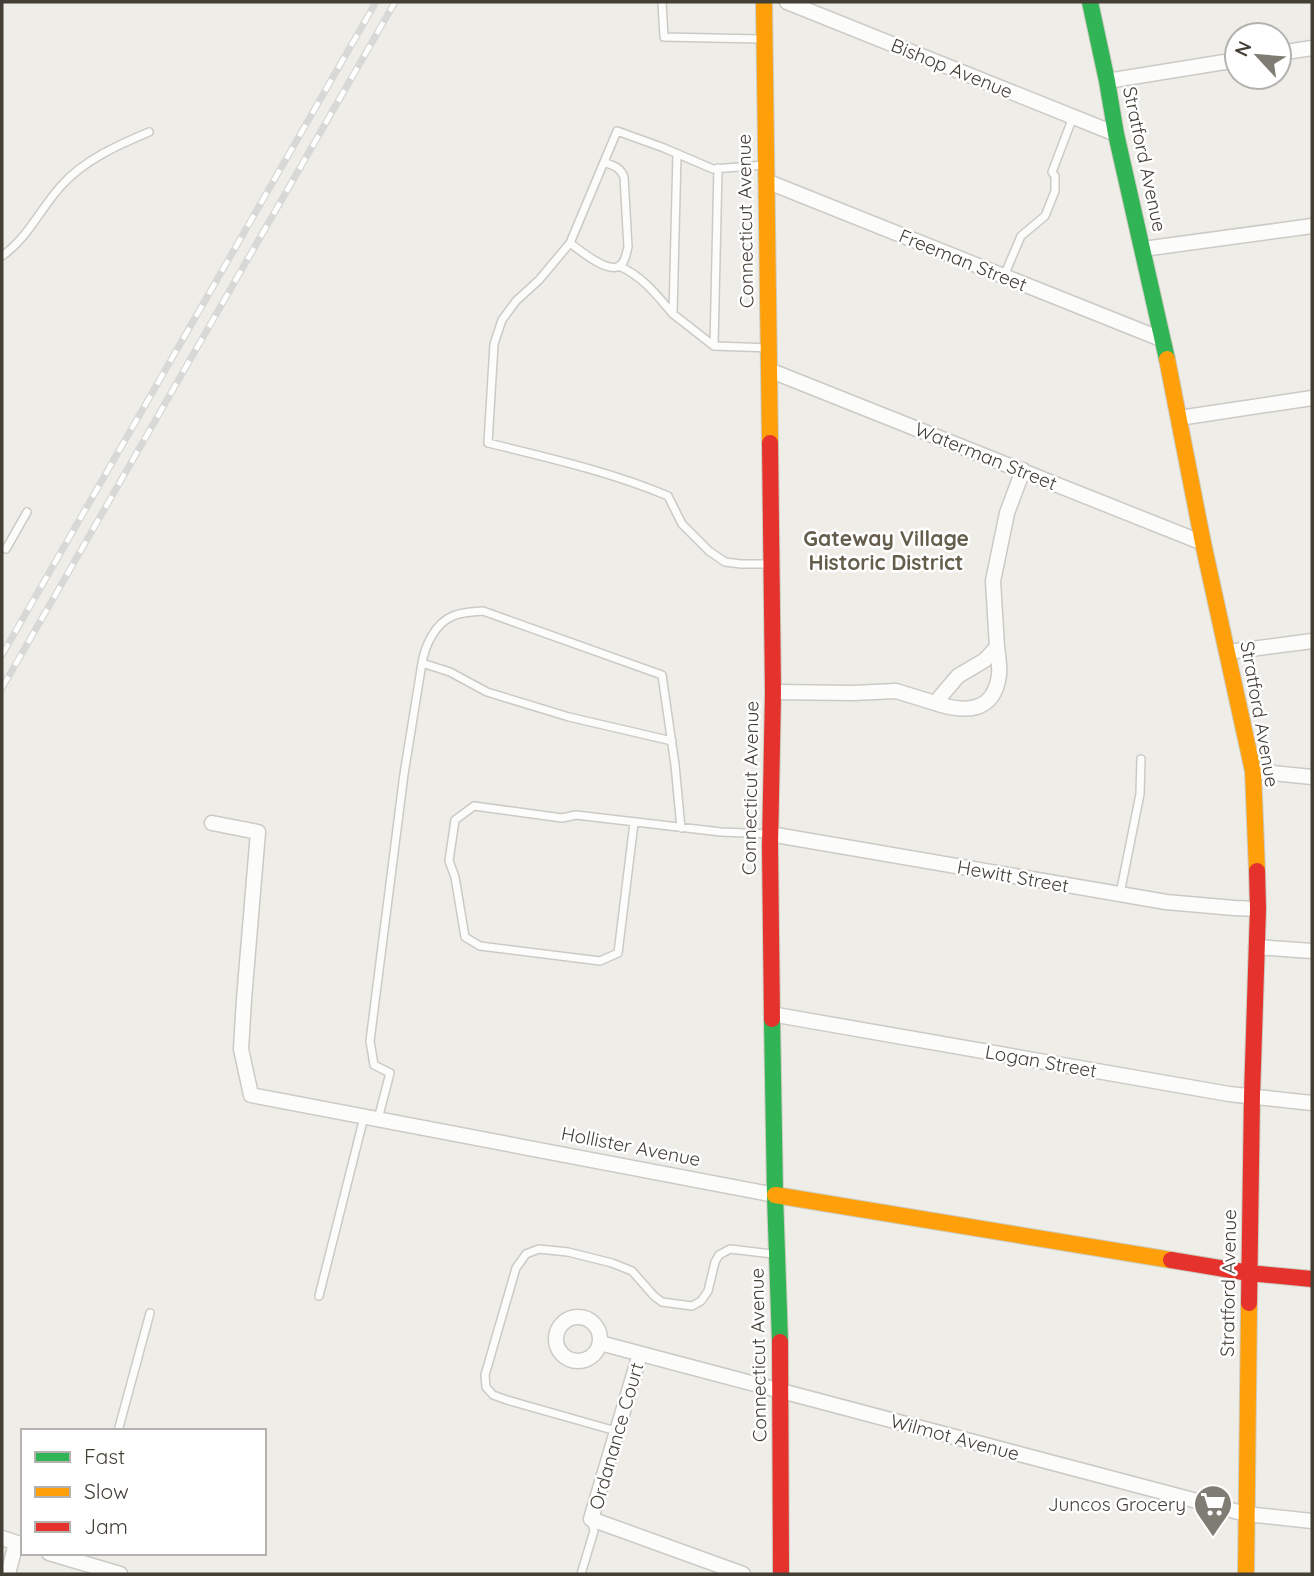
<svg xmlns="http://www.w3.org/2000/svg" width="1314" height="1576" viewBox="0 0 1314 1576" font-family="Quicksand,sans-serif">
<rect width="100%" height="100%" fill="#eeede7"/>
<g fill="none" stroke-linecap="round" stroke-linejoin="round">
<defs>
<path id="lane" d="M662,2L664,37L760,39
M677,154L673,314L714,346
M765,165L713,169L664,148L617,131L570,243L539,280L516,301L502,320L494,344L488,443C549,458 611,472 668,496L682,524L709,551L725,562L741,564H770
M718,168L714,346L768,348
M570,243C579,250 605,271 617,267C625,265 626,254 628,247L624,177C620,167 614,166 604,162
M2,256C28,238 40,209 61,186C84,160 118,145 149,132
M619,266C642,276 656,294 672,313
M1004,276L1021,236L1045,216L1055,191V176L1052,172L1073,117
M6,549L27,512
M422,663L450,672L487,692L569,717L672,741
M634,823L618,953L600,961L480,946L465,937L455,877L449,861L455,820L474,806L562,818L576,815L721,832L769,834
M1120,894L1140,794L1141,759
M378,1119L390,1073L374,1065L370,1041L404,774L422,663C425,646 435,623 453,616C462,612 474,612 483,611L662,675L675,765L681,828
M319,1296L364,1117
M118,1431L150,1313
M616,1431L507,1400L493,1395L486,1387L485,1375L516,1268L526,1254L539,1249L568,1252L612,1263L632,1271L654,1296L662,1302L692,1306L701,1301L708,1291L715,1262L719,1255L730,1249L773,1254
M581,1574L594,1531L591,1519"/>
<path id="street" d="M787,2L1116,134
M1279,53L1312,48
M1107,81L1237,60
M766,181L1161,339
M1143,249L1312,226
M769,370L1203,543
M1179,418L1312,398
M1228,652L1312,641
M773,692L853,693L896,691L935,703L958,676L985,660L997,647L993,581L1007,513L1023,470
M935,703C965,713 994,713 999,675C1000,666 998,656 997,647
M1253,771L1312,777
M212,823L258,832L244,999L241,1049L251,1095L775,1195
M770,834L1166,902L1234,908L1258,909
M1256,947L1312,951
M771,1014L1229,1094L1312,1103
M556 1339a22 22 0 1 1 44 0a22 22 0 1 1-44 0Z
M600,1343L1246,1514L1312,1521
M640,1354L591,1519L743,1574
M2,1538L23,1545
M49,1553L120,1574
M8,1574L16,1543"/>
<path id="fast" d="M1090,2L1107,81L1116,134L1167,359
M772,1019L775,1195L780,1342"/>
<path id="slow" d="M764,2L770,443
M1167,359L1203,543L1253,771L1257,871
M775,1195L1171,1260
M1246,1574L1249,1303"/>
<path id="jam" d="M770,443L773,692L770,847L772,1019
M1171,1260L1249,1273L1312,1279
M1249,1303L1252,1096L1258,909L1257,871
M780,1342L781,1574"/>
</defs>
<use href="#lane" stroke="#cccac5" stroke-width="10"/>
<use href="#street" stroke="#cccac5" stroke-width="17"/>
<use href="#fast" stroke="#cccbbf" stroke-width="18"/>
<use href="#slow" stroke="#cccbbf" stroke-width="18"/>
<use href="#jam" stroke="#cccbbf" stroke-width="18"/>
<use href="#lane" stroke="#fcfcfb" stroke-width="7"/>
<use href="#street" stroke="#fcfcfb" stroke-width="14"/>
<use href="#fast" stroke="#30b455" stroke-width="16"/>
<use href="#slow" stroke="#ff9f0a" stroke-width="16"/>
<use href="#jam" stroke="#e5322d" stroke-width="16"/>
<defs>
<path id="rail" d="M2,655L376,2
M2,688L395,2"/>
</defs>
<use href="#rail" stroke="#d8d8d7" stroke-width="7"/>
<use href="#rail" stroke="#fff" stroke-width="4.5" stroke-dasharray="13" stroke-linecap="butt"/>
</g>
<defs>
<symbol id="supermarket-pin" viewBox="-11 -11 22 30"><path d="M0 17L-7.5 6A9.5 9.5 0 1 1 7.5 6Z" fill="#7f7c73" stroke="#fff"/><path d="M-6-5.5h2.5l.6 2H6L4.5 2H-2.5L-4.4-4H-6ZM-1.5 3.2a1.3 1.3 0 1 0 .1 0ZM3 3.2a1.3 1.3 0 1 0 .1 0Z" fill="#fff"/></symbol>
</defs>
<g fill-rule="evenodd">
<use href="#supermarket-pin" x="1191" y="1482" width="44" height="60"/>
</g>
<g text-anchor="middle" stroke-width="5" stroke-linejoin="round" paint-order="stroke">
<g font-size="19" fill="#433f34" stroke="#fff">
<text transform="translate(952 68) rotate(22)" y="7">Bishop Avenue</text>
<text transform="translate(1145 159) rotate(78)" y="7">Stratford Avenue</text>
<text transform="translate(745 221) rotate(-91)" y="7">Connecticut Avenue</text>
<text transform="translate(963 260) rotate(22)" y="7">Freeman Street</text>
<text transform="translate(986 456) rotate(22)" y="7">Waterman Street</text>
<text transform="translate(1260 714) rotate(80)" y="7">Stratford Avenue</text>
<text transform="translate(750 788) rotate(-89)" y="7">Connecticut Avenue</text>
<text transform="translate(1013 876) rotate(10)" y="7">Hewitt Street</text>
<text transform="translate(1041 1061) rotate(10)" y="7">Logan Street</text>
<text transform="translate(631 1146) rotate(11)" y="7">Hollister Avenue</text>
<text transform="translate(1228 1283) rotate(-89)" y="7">Stratford Avenue</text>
<text transform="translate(758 1355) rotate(-91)" y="7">Connecticut Avenue</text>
<text transform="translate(616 1436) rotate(-74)" y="7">Ordanance Court</text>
<text transform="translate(955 1437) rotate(15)" y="7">Wilmot Avenue</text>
</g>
<g font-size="19" fill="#433f34" stroke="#fff" text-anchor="end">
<text x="1186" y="1511">Juncos Grocery</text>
</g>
<g font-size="21" font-weight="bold" fill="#655e4c" stroke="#fff">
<text x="886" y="546">Gateway Village<tspan x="886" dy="24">Historic District</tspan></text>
</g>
</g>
<rect width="1314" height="1576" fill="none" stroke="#433f34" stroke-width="7"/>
<rect x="21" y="1429" width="245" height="126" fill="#ffffff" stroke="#b4b2ae" stroke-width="2"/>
<rect x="35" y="1452" width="35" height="10" fill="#30b455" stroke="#b4b2ae" stroke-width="2"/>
<text x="84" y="1464" font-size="21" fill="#433f34">Fast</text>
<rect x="35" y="1487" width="35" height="10" fill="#ff9f0a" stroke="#b4b2ae" stroke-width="2"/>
<text x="84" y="1499" font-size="21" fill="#433f34">Slow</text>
<rect x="35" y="1522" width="35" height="10" fill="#e5322d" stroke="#b4b2ae" stroke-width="2"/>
<text x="84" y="1534" font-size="21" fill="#433f34">Jam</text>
<g transform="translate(1258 56) rotate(296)"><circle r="33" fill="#ffffff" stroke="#b4b2ae" stroke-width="2"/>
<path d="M0-5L12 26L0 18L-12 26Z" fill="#7f7c73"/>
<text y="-10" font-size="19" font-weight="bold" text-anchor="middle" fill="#433f34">N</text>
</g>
</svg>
